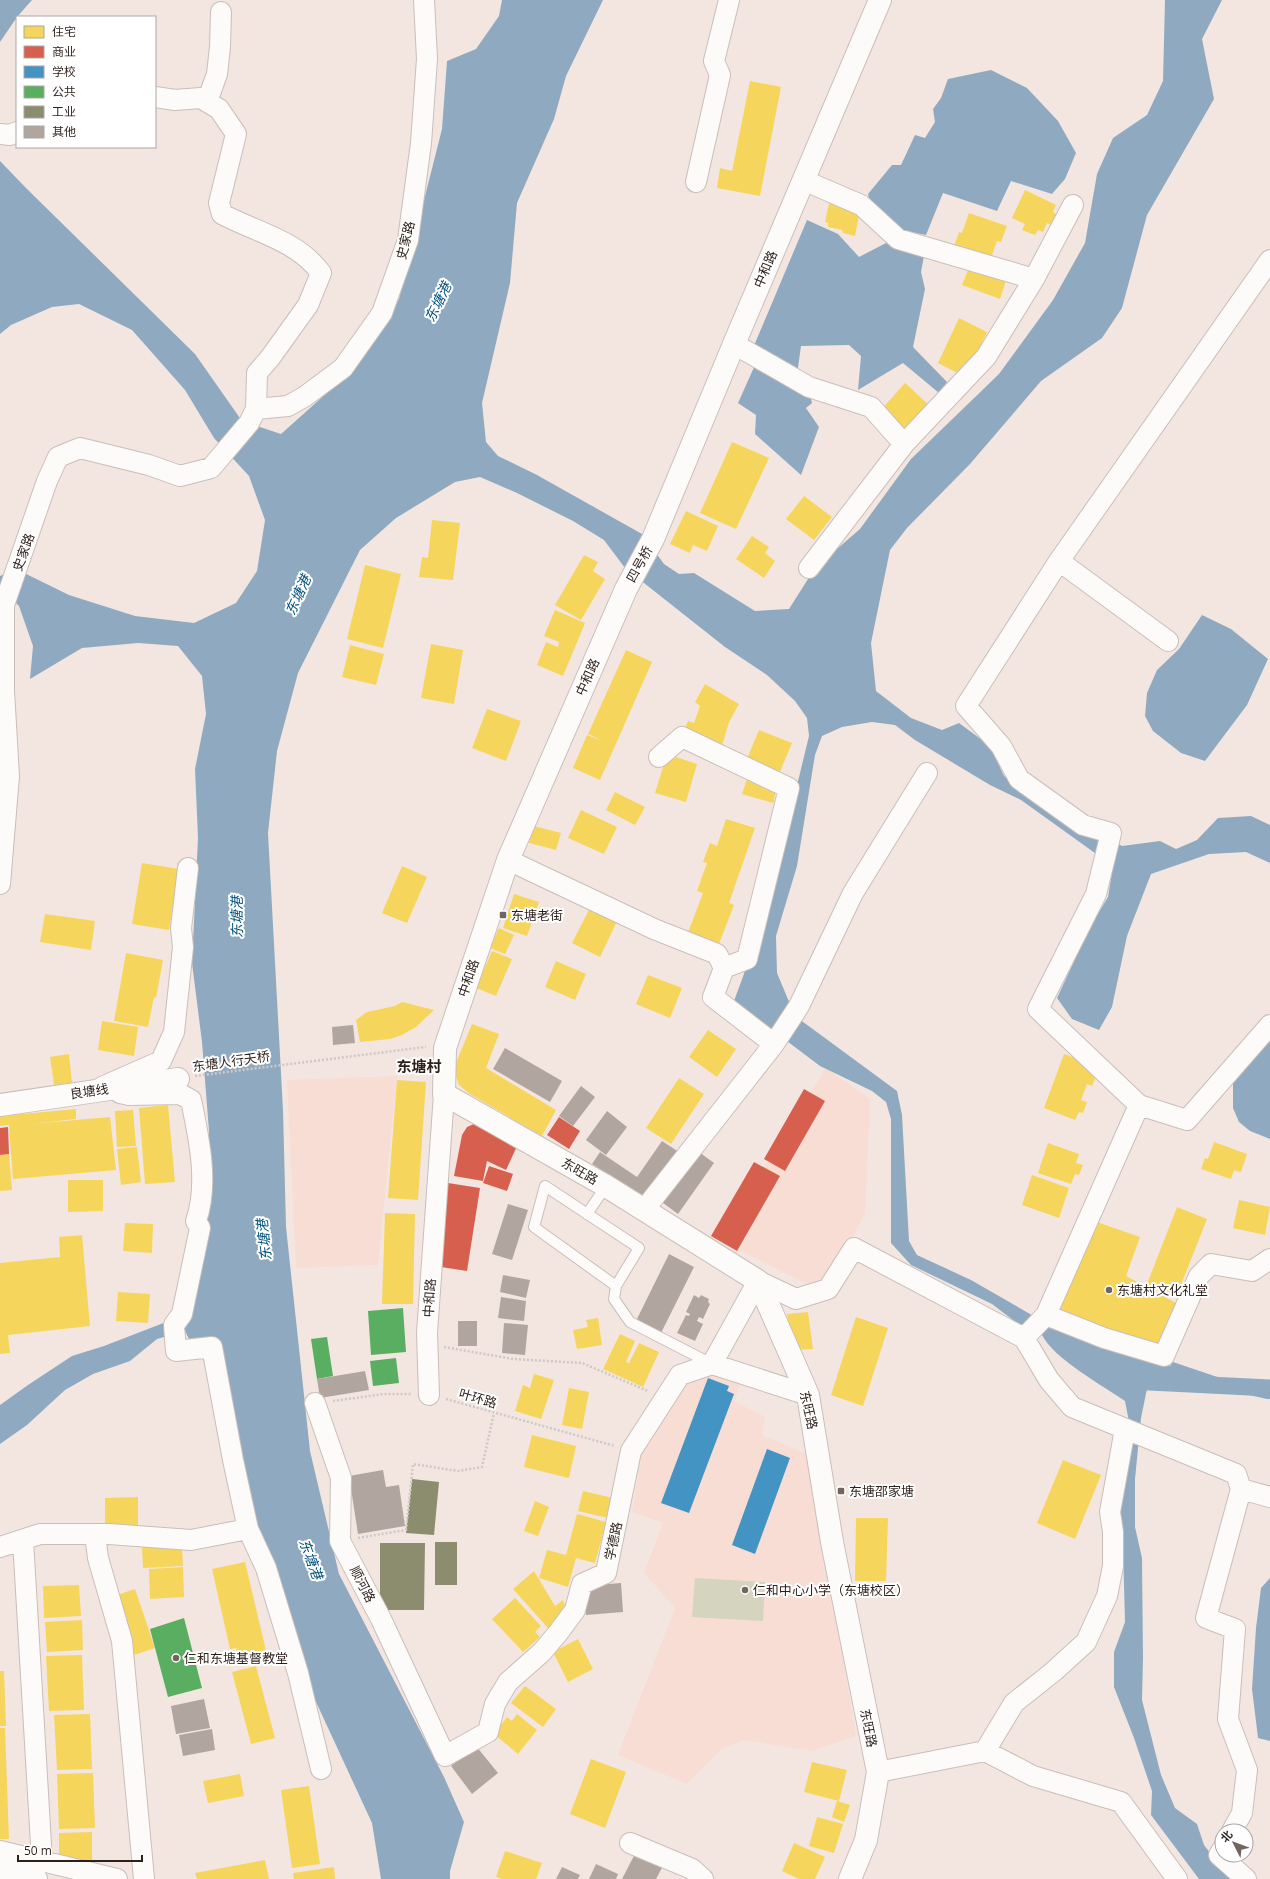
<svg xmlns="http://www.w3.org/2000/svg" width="1270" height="1879" viewBox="0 0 1270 1879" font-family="'Open Sans','Noto Sans SC',sans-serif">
<rect width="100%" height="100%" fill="#f3e6e1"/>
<path fill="#f7ddd3" d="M826,1068L870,1099L865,1213L828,1285L817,1289L719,1240Z
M397,1076L378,1265L296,1268L287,1080Z
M703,1371L742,1380L734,1401L765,1417L762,1435L809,1455L856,1736L812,1751L744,1740L722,1749L687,1784L618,1755L675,1608L644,1573L663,1523L632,1512L641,1455L687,1378Z"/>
<path fill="#d4d4bf" d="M695,1578L765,1582L763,1621L692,1617Z"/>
<path fill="#8faac0" d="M0,0H32L17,17L0,42Z
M502,0H603L566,76L554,119L517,203L510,283L482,403L486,442L498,456L537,475L642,534L664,564L679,574L694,573L755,611L789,609L815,568L860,529L911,459L999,374L1053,300L1085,243L1097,174L1113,138L1147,115L1163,81L1165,0H1222L1202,39L1214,99L1147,215L1122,308L1102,338L1041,381L970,464L907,528L890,550L871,643L876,691L911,718L942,730L959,723L990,746L1004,776L1122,846L1160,841L1176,849L1197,840L1218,818L1251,816L1270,825V863L1246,852L1209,854L1151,874L1127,936L1112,1007L1099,1030L1072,1019L1057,998L1090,927L1108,897L1113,866L1021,800L990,785L915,740L895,725L872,722L842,727L822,736L815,755L797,866L776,936L777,973L795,1016L897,1091L902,1115L909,1241L917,1255L971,1280L1030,1314L1049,1328L1066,1331L1106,1348L1170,1366L1173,1362L1241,1385L1270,1382V1399H1267L1177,1379H1155L1148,1384L1141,1418L1135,1479V1527L1142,1558L1143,1657L1142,1700L1161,1775L1175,1808L1197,1824L1204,1845L1230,1879H1199L1151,1815L1152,1791L1134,1738L1114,1687V1652L1125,1622L1123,1548L1117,1521L1130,1427L1125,1401C1103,1386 1053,1358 1042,1335L1021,1326L992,1304L911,1265L891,1243V1119L886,1102L872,1091L820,1066L734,1001C767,915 787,826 809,736L807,718L795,701L767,675L725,647L625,568L604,540L573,521L517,493L480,477L455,482L396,518L360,550L298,673L277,751L268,833L283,1110L286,1227L310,1451L339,1574L444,1777L464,1822L450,1871V1879H381L372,1823L268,1598L216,1377L192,1345L185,1331L157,1339L130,1361L93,1374L65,1390L27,1425L0,1444V1405L28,1385L72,1356L104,1346L179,1317L203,1220L209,1131L202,1042L192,963L198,838L195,769L206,714L202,676L178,646L138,643L82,648L30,679L33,646L19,606L0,587V576L16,569L69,595L135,616L194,623L236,603L257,571L265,520L249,476L214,438L185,390L132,330L79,304L52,307L11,325L0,334V161L26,188L195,354L242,421L281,434L357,366L399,299L442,129L447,61L476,49L499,16Z
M991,70L1027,88L1058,121L1076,153L1065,179L1052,194L1011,181L997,211L943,193L926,235L892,228L873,212L868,194L892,165H901L915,135L925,138L935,122L933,109L941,98L948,79Z
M807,220L838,234L859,257L886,243L924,256L921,272L925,289L913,347L947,382L939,393L903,363L858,390L861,356L849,345L801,346L797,375L753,348Z
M755,365L811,399L812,403L806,408L819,427L801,475L755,434L756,415L738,403Z
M1202,615L1231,629L1268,659L1247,705L1205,761L1181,753L1153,731L1145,716L1147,693L1157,670L1179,649Z
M1270,1031V1139L1250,1131L1239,1122L1233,1108V1082Z
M1270,1578V1741L1258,1738L1252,1689L1256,1628L1261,1588Z"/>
<path fill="#f6d55c" d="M750,81L781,87L760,196L717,188L720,168L732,171Z
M1025,190L1056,205L1053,212L1058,215L1053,226L1047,223L1043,232L1038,230L1035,235L1022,230L1025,224L1012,218Z
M829,203L860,210L855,236L843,233L842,230L828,227V223L825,222Z
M969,213L1007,226L1001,242L997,241L991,258L954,246L959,232L962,233Z
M970,265L1007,278L1000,299L962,285Z
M959,318L987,332L965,377L938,363Z
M905,383L928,404L903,432L880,411Z
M732,442L769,458L736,529L700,513Z
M804,496L832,517L814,540L786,519Z
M686,511L718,526L707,551L693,545L690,553L670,544Z
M432,520L460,523L453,580L419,577L422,557L428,558Z
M752,536L769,547L765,553L775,561L764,578L736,559Z
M584,555L598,562L593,571L605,579L581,620L555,605Z
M365,565L401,574L383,648L347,639Z
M555,610L585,623L563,676L537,665L546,642L558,647L559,642L544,636Z
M431,644L463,650L454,704L421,698Z
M350,645L384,654L376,685L342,677Z
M626,650L652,662L600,780L573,768L587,735L603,741L588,734Z
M705,684L739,704L729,722L722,746L684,731L688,721L694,723L700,706L695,702Z
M487,709L521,721L506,761L472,748Z
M759,730L792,743L779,774L746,761Z
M667,754L697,764L686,802L655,793Z
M747,779L777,787L773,803L742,794Z
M615,792L645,807L635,825L606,810Z
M581,810L617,827L604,854L568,838Z
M726,819L755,828L729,903L734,905L717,949L686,938L703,893L697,891L707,863L703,862L710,843L717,846Z
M534,826L561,833L556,850L529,843Z
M142,863L179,869L169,930L132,924Z
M402,866L427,877L407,923L382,913Z
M514,894L539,902L527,936L503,928Z
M593,902L620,915L600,957L572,943Z
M45,914L95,921L91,950L40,942Z
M499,928L514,935L505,954L490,948Z
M492,951L512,959L496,996L476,988Z
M126,953L163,960L156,998L154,997L148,1027L114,1021Z
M556,961L586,974L575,1000L545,987Z
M648,975L682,988L670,1018L636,1004Z
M402,1002L434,1010L416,1027L402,1035L390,1039L360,1042L356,1020L367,1012L395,1006Z
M102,1021L138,1027L134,1056L98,1050Z
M472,1024L499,1034L486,1068L556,1110L542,1136L470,1094L459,1085L455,1073L456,1063Z
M708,1030L736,1049L717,1077L689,1057Z
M69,1054L72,1083L54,1085L50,1057Z
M1064,1054L1095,1065L1097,1074L1092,1086L1087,1084L1081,1100L1087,1102L1083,1113L1079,1112L1075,1120L1044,1108Z
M679,1078L704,1094L671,1144L646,1128Z
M397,1080L426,1082L418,1200L388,1198Z
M168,1105L175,1182L145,1184L139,1108Z
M76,1109V1119L30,1124L110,1117L116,1170L13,1179L9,1125L0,1126V1116Z
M133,1110L136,1146L117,1147L115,1111Z
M1214,1142L1247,1154L1241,1172L1234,1170L1231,1179L1201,1169L1205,1158L1208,1159Z
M1048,1143L1079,1154L1076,1163L1083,1165L1079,1175L1075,1174L1071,1184L1038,1173Z
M137,1147L141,1182L121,1185L117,1149Z
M9,1154L12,1190L0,1191V1155Z
M1032,1175L1069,1188L1059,1218L1022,1205Z
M68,1180H103V1211L68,1212Z
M1239,1200L1270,1207L1265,1235L1233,1228Z
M1177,1207L1207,1219L1177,1295L1147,1284Z
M385,1213L415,1214L413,1304H382Z
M1097,1222L1140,1237L1126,1276L1176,1303L1164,1341L1155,1347L1107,1333L1058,1309Z
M125,1223L153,1224L152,1253L123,1251Z
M82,1235L90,1326L8,1335L10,1353L0,1354V1263L60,1257L59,1237Z
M118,1292L150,1294L148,1323L116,1321Z
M808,1312L813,1349L794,1350L787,1314Z
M856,1317L888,1328L863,1406L831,1395Z
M598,1318L602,1345L577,1349L573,1330L588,1327L586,1320Z
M620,1334L635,1341L626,1362L629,1363L639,1343L659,1352L643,1387L603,1369Z
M534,1374L554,1380L541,1419L515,1411L523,1385L530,1388Z
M569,1388L589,1392L582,1429L562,1425Z
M532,1435L576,1446L569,1478L524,1467Z
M1063,1460L1101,1475L1075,1539L1037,1523Z
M583,1491L613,1498L608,1518L578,1511Z
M138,1497V1526L105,1527V1498Z
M535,1501L549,1507L538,1536L524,1531Z
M577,1514L606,1522L595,1563L576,1558L568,1587L539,1578L547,1550L566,1555Z
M856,1518H888L886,1581H855Z
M142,1545L182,1546L183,1566L143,1568Z
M245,1562L268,1659L240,1665L236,1648L230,1649L212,1569Z
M183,1567L184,1597L150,1599L149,1569Z
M534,1571L555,1606L563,1600L567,1611L548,1628L513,1589Z
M79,1585L81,1616L44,1618L43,1586Z
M135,1589L155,1648L134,1655L114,1596Z
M515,1598L541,1626L535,1632L540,1637L523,1652L492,1619Z
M82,1620L83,1650L47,1652L45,1622Z
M578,1639L593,1669L568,1682L553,1652Z
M82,1655L84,1710L49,1711L46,1656Z
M256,1666L275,1738L251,1744L232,1672Z
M0,1671H4L6,1726H0Z
M525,1686L556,1709L543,1727L511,1703Z
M90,1714L92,1769L57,1770L54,1715Z
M517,1714L537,1730L518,1754L494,1734L507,1717L512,1721Z
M0,1728H5L9,1839H0Z
M591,1759L626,1772L605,1828L570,1814Z
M812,1762L847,1770L839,1801L804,1792Z
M93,1773L95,1828L59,1829L57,1774Z
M240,1774L244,1796L208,1803L203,1781Z
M309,1786L320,1864L292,1868L281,1790Z
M837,1801L850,1805L844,1822L832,1817Z
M817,1817L843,1824L834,1853L809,1846Z
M92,1832V1860L59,1861V1833Z
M794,1843L825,1857L815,1879H799L782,1871Z
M505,1851L542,1863L536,1879H502L496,1877Z
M265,1860L269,1879H197L195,1873Z
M334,1867L335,1879H294L293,1873Z"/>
<path fill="#d6604d" d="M804,1089L825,1101L785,1171L764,1159Z
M559,1117L580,1131L569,1149L547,1135Z
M474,1124L518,1144L506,1170L487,1161L483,1181L454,1176L462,1135L467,1127Z
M8,1127L9,1154L0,1155V1128Z
M754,1162L780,1176L737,1251L711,1236Z
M489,1166L513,1174L507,1191L483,1183Z
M448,1183L480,1188L467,1271L435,1266Z"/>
<path fill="#4393c3" d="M708,1378L729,1386L727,1391L734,1394L689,1513L661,1503Z
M767,1449L790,1458L755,1554L732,1545Z"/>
<path fill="#5aae61" d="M403,1308L406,1352L371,1355L368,1311Z
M327,1337L333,1376L317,1379L311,1339Z
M396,1358L399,1383L373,1386L370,1361Z
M184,1618L202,1688L168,1697L150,1629Z"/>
<path fill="#8c8c6e" d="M412,1479L439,1482L434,1535L406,1533Z
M435,1542H457V1585H435Z
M380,1543H425L424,1610H380Z"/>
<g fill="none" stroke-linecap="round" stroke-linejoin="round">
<path stroke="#8faac0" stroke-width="17" d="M1129,1381L1270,1388"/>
</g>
<path fill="#b0a69f" d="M353,1025L355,1043L333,1045L332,1027Z
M505,1048L562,1081L550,1102L493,1069Z
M581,1086L595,1097L573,1126L559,1116Z
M607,1111L627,1127L606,1155L586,1140Z
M662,1141L679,1152L647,1200L592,1164L600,1152L637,1177Z
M695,1149L714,1163L678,1214L659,1200Z
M508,1204L528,1210L512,1260L492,1254Z
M669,1254L694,1267L661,1333L636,1321Z
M503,1275L530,1280L526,1298L500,1292Z
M694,1295L699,1298L701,1295L709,1299L708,1302L710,1304L703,1319L699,1317L697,1321L703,1324L695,1341L677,1333L686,1315L689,1316L690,1314L686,1312Z
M501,1297L526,1301L524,1321L498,1318Z
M458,1321H477V1346H458Z
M504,1323L528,1325L525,1355L502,1353Z
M365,1371L369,1390L320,1398L317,1379Z
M383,1470L386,1487L399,1485L405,1526L358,1534L349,1476Z
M621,1583L623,1612L586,1615L584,1586Z
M204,1699L210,1728L176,1734L171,1706Z
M212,1729L215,1750L183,1756L179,1735Z
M476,1746L498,1773L472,1794L451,1766Z
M637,1850L664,1864L656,1879H622Z
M596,1864L618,1874L616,1879H589Z
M562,1867L580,1875L578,1879H556Z"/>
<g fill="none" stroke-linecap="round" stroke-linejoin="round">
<defs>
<path id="lane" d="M587,1214L606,1186
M616,1286L534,1227L545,1186L639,1248L616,1286L614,1299L630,1322L710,1363"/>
<path id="street" d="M155,97L175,100L201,98L219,109L236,134L219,203L222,214C255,232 297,240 321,273L308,305L270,358L257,373L256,409
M207,102L217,74L220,47L221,12
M0,134L10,135L17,132
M803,180L861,205L898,239L1034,279
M696,182L720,75L714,61L729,0
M734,344L809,387L871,407L904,444
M1059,561L1168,641
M809,568L904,444L986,357L1034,279L1073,205
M659,757L682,737L789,788L747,959L724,968L713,997L774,1044
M508,860L654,929L717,954L724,968
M0,884L9,776L4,691V605L47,481L58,457L80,448L149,465L180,476L211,468L249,423L256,409L288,406L304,397L343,368L382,313L408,240L421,143L427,59L424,0
M102,1087L161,1061L174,1032L183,947L181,928L188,868
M120,1093L129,1095L180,1094L191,1100C199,1138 209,1184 196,1221L200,1228L182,1314L174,1325L176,1351L212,1347L233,1460L248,1529L266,1568L298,1673L321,1769
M1139,1105L1187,1120L1270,1025
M644,1210L774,1044L799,1006L853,893L927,773
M1046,1315L1104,1338L1164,1356L1199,1276L1211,1264L1252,1271L1270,1259
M1024,1338L1046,1315L1139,1105L1038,1009L1096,894L1111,833L1083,825L1019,779L1001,746L966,706L1059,561L1270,260
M712,1364L758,1281L796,1299L828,1289L854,1248L1024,1338L1049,1380L1072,1407L1236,1474L1241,1489L1206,1618L1235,1629L1228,1719L1247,1770L1242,1813L1232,1831
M429,1395L427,1333L444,1094
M315,1403L341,1478L340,1541L381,1619L445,1756L488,1732L495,1704L508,1682L542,1652L558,1633L575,1610L582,1584L606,1573L631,1451L680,1375L712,1364L808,1395
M1241,1489L1270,1497
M95,1534L98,1558L122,1641L144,1879
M23,1540L42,1861
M0,1547L40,1534H109L191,1540L248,1529
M985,1751L1014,1703L1053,1672L1086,1642L1107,1596L1113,1566V1532L1110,1512L1125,1429
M878,1772L985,1751L1033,1776L1121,1802L1177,1879
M630,1843L692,1869L703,1879
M1222,1850L1219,1855L1246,1879
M0,1851L117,1879"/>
<path id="secondary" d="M0,1105L178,1079
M0,1870L36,1879
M850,1879L866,1840L878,1772L832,1542L808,1395L758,1281L606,1186L444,1094L445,1048L508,860L626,589L653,539L734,344L880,0"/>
</defs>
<use href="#lane" stroke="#cabeb9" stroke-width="12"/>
<use href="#street" stroke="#cabeb9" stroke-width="22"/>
<use href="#secondary" stroke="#cabeb9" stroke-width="24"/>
<path stroke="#cec8c6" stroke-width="2.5" stroke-dasharray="2 2" stroke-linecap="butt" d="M195,1076L426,1047
M444,1347L513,1359L582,1363L648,1391
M446,1399L615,1446
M333,1401L383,1394H412
M358,1538L406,1530L413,1464L458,1471L482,1467L494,1413"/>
<use href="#lane" stroke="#fdfbfa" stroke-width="10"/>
<use href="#street" stroke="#fdfbfa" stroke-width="20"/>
<use href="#secondary" stroke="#fdfbfa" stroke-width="22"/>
</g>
<g fill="#726560" stroke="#fff" stroke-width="1.5">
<rect x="499" y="911" width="8" height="8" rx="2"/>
<circle cx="1109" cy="1290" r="4"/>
<rect x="837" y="1487" width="8" height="8" rx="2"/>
<circle cx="745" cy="1590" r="4"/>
<circle cx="176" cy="1658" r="4"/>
</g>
<g text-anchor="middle" stroke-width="4" stroke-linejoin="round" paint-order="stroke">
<g font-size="13" fill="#2d1f1a" stroke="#fff">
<text transform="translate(405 240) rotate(-76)" y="5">史家路</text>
<text transform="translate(765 269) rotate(-67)" y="5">中和路</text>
<text transform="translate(23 552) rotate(-70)" y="5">史家路</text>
<text transform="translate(639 564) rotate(-61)" y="5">四号桥</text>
<text transform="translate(587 677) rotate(-66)" y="5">中和路</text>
<text transform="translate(468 978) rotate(-71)" y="5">中和路</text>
<text transform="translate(231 1061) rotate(-8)" y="5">东塘人行天桥</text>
<text transform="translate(89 1091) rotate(-8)" y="5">良塘线</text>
<text transform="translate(580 1171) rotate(30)" y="5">东旺路</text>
<text transform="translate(429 1298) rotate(-86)" y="5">中和路</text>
<text transform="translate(478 1398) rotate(16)" y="5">叶环路</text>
<text transform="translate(809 1410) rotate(77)" y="5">东旺路</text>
<text transform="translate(613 1541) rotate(-78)" y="5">学德路</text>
<text transform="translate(363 1584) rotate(63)" y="5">顺河路</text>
<text transform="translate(869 1728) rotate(79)" y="5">东旺路</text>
</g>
<g font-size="13" fill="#2d1f1a" stroke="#fff" text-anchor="start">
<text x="511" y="920">东塘老街</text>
<text x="1117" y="1295">东塘村文化礼堂</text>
<text x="849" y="1496">东塘邵家塘</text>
<text x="753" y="1595">仁和中心小学（东塘校区）</text>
<text x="184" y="1663">仁和东塘基督教堂</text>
</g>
<g font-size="14" font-style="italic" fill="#00517d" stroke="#fff">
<text transform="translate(438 302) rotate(-64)" y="5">东塘港</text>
<text transform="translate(298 595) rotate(-66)" y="5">东塘港</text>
<text transform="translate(237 917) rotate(-91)" y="5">东塘港</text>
<text transform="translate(264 1240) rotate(-96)" y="5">东塘港</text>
<text transform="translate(311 1559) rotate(70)" y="5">东塘港</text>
</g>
<g font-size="15" font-weight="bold" fill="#2d1f1a" stroke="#fff">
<text x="419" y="1072">东塘村</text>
</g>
</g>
<rect x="16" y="16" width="140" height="132" fill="#ffffff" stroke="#aba5a3"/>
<rect x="24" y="26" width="20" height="12" fill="#f6d55c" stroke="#aba5a3"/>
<text x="52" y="36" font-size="12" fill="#2d1f1a">住宅</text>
<rect x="24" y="46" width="20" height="12" fill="#d6604d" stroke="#aba5a3"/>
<text x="52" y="56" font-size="12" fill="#2d1f1a">商业</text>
<rect x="24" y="66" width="20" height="12" fill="#4393c3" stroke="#aba5a3"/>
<text x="52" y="76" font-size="12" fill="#2d1f1a">学校</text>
<rect x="24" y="86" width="20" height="12" fill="#5aae61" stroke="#aba5a3"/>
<text x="52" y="96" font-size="12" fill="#2d1f1a">公共</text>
<rect x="24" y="106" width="20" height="12" fill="#8c8c6e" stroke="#aba5a3"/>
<text x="52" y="116" font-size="12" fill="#2d1f1a">工业</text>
<rect x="24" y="126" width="20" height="12" fill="#b0a69f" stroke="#aba5a3"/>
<text x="52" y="136" font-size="12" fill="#2d1f1a">其他</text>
<g transform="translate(1234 1843) rotate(312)"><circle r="19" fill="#ffffff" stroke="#aba5a3"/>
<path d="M0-3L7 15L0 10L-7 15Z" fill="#726560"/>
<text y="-6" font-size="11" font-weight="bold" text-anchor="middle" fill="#2d1f1a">北</text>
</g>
<path d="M18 1855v6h124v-6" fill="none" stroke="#2d1f1a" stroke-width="2"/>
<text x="24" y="1855" font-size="12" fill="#2d1f1a" stroke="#ffffff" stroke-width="3" paint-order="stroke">50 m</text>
</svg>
